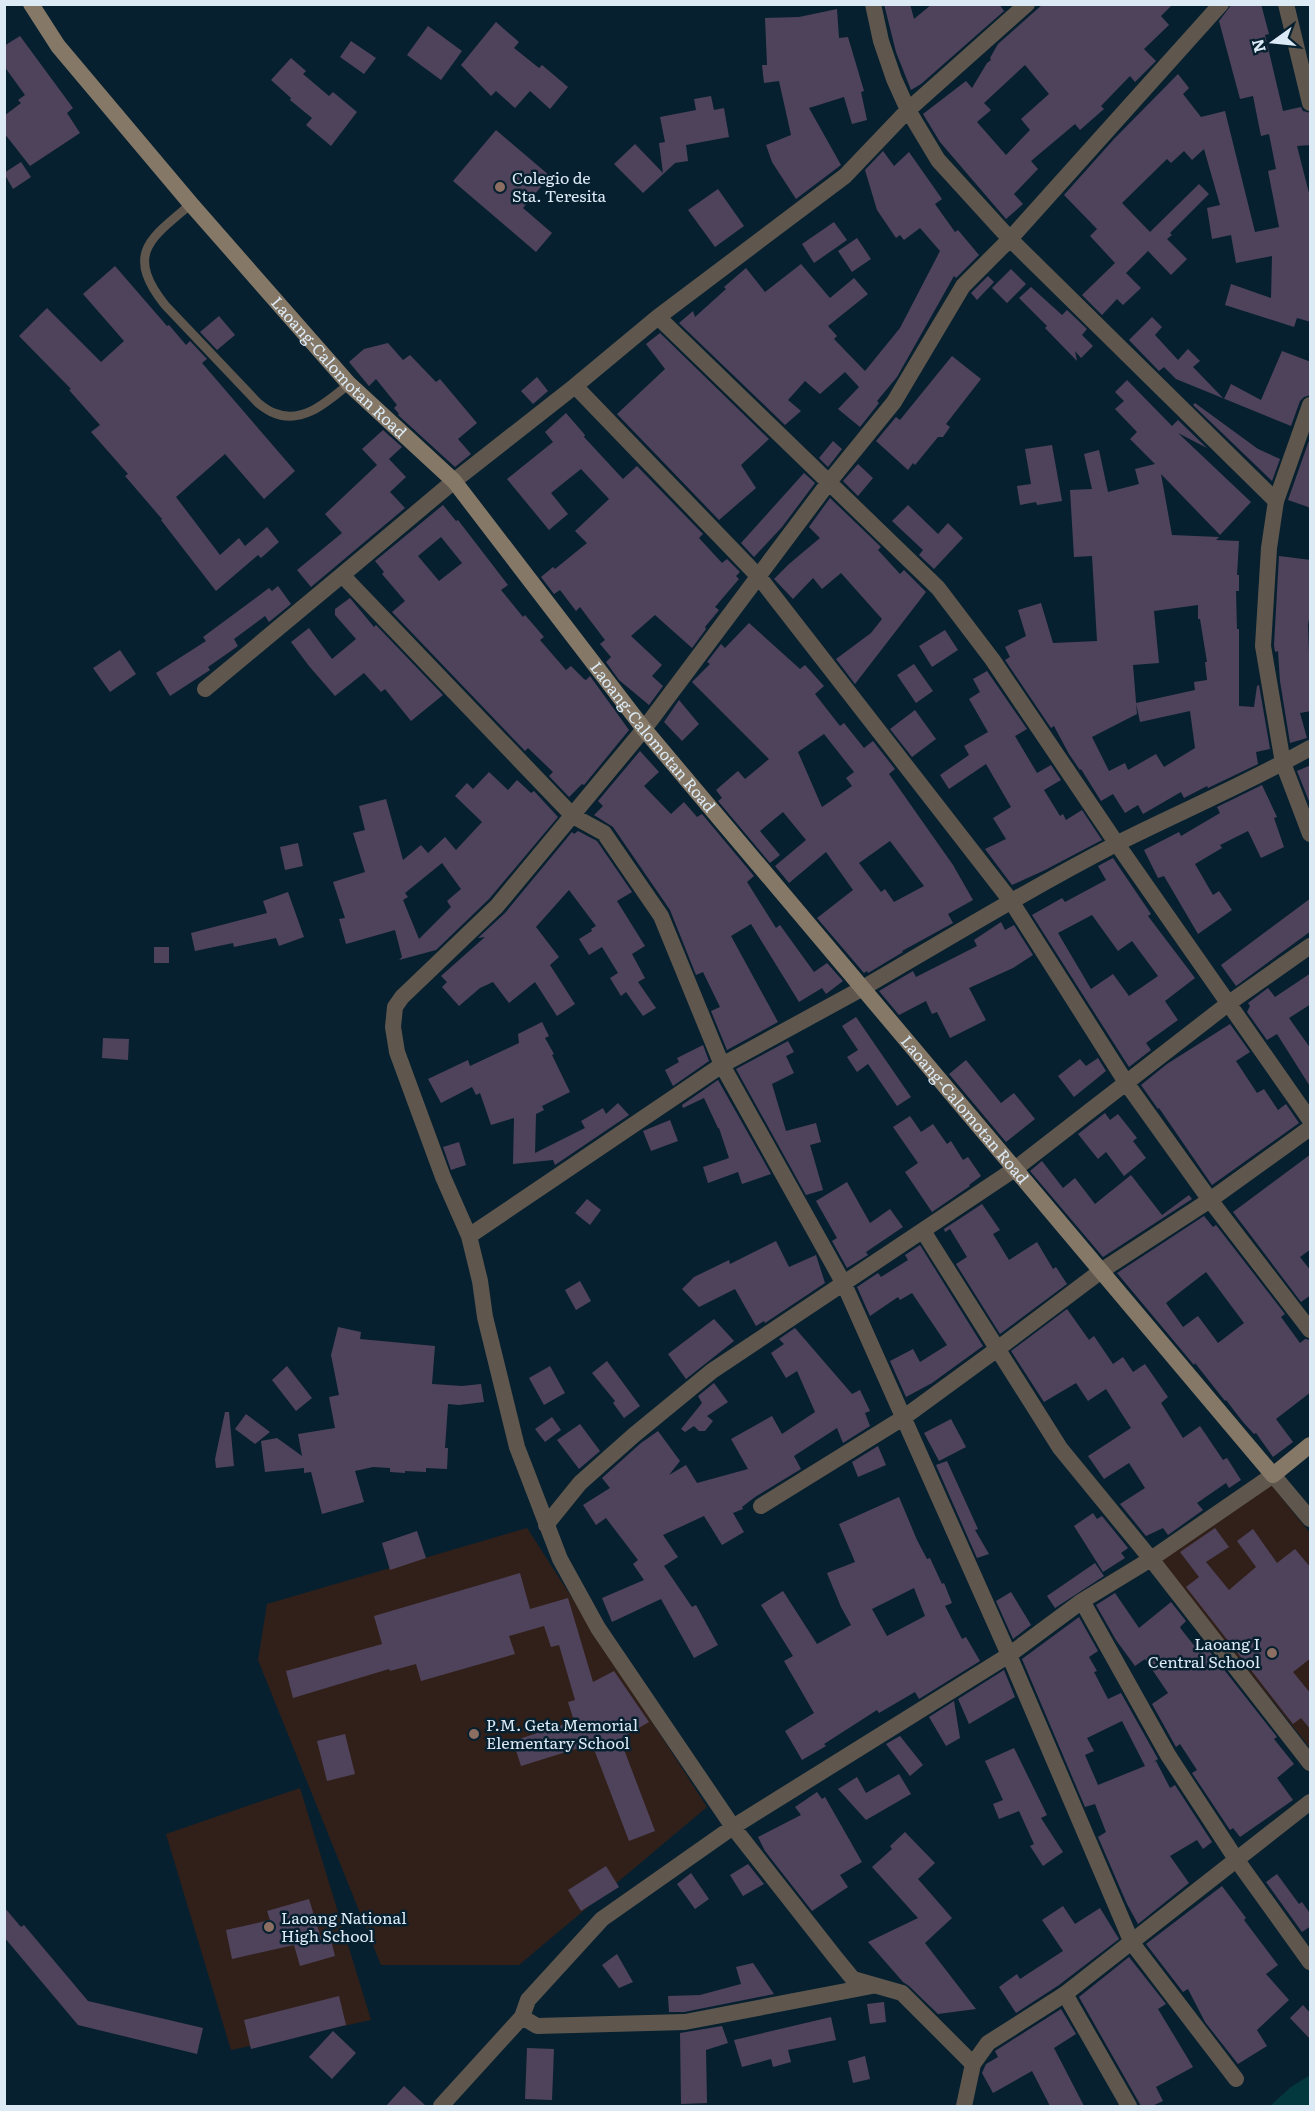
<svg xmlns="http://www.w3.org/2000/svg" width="1315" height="2111" viewBox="0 0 1315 2111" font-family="Literata,serif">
<rect width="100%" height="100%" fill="#072030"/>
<path fill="#312019" d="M1268,1481L1310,1533V1748L1158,1558Z
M527,1528L707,1807L519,1965H381L258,1660L267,1604Z
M300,1788L371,2020L231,2050L166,1834Z"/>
<path fill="#03383e" d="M1310,2075V2106H1270L1291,2087Z"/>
<path fill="#4f435c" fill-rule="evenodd" d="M884,4H910L914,19L932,4H999L1004,11L921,84L911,90L896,52Z
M1043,4H1173L1161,16L1169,25L1144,49L1156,61L1135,82L1130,76L1101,106L1104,109L1080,130L1075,124L1031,161L1038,169L1014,194L1023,204L1006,219L940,142L923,114L966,81L972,88L987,63L991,60L990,58L998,44ZM1025,65L1049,94L1021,119L1030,130L1006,155L977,122L991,110L984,103Z
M1232,4H1261L1269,34L1265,35L1283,111L1301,107L1303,111L1311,113V145L1297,146L1311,201V322L1297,318L1294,327L1225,305L1231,284L1271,298L1272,256L1236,263L1231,235L1212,239L1207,208L1220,205L1204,149L1192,160L1184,151L1171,163L1167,159L1122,203L1150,232L1199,184L1209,194L1170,233L1172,235L1167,239L1187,259L1171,275L1148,251L1126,273L1141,288L1123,305L1117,299L1102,315L1082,295L1115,263L1090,236L1097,229L1064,195L1114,139L1178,74L1189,88L1183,94L1201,117L1225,111L1255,232L1279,227L1268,171L1276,169L1269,134L1261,136L1253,96L1240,99L1219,21Z
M837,9L839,38L848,37L864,91L861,92L867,120L852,124L844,97L809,108L841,165L796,199L772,162L766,145L791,135L779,81L764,83L762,65H767L765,18L799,17Z
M496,22L519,42L514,48L539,68L542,65L568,87L550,109L530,91L515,108L496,91L491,96L461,65Z
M428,26L462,51L441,80L407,55Z
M20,36L73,108L67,113L80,133L30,166L4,133V116L21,103L18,100L25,95L4,66V46Z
M351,41L376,58L364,74L340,57Z
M291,58L306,71L303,74L329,96L333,92L357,112L331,146L306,125L312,118L290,100L291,98L271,80Z
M711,96L714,110L724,108L729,137L686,145L688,161L675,163L643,193L614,164L635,144L663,173L659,143L665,142L660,117L696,110L694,99Z
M496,130L550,176L523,208L552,233L536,252L453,181Z
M883,151L894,166L909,152L942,199L935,204L955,232L958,230L979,255L956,278L954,276L897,377L877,401L879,403L860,427L838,409L859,387L845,372L820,394L805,381L788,400L801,411L785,425L679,323L693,311L695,317L726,289L724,287L746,268L765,292L801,264L830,298L854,278L868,294L828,326L837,336L834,339L865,371L900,328L940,251L920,228L904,240L900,235L896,238L877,210L865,170Z
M21,162L31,177L13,189L4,173Z
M718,189L744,226L715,247L688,210Z
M834,222L847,240L814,263L802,244Z
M857,238L871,259L852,272L838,251Z
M115,266L167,326L169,325L186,345L190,341L207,359L202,363L295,471L264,499L225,454L176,497L220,555L239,538L245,546L267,527L279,542L261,558L258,555L216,591L161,520L162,519L125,476L128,474L91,432L100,425L69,390L71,389L19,336L47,308L101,362L124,341L83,294Z
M1011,269L1026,284L1007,303L992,288Z
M988,276L994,282L977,300L971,293Z
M1031,287L1062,315L1067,310L1087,329L1082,335L1093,346L1081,358L1075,351L1077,361L1045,328L1047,326L1019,298Z
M219,316L235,335L217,350L200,332Z
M1152,317L1162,327L1155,335L1178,360L1188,349L1200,361L1193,367L1224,399L1231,384L1261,400L1282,351L1311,362V395L1304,397L1300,401L1291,426L1176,379L1164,367L1159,371L1129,340Z
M660,333L769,439L741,465L756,488L719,520L617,414L665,369L646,344Z
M388,343L403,360L410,355L436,382L440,379L477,423L458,439L471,454L455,467L398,415L399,414L394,408L397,405L376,379L369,386L349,362L364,349Z
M952,356L981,379L946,424L950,427L943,437H938L915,465L913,463L908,470L876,441L896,417L900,420Z
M537,377L548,391L533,404L521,391Z
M1127,380L1172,426L1178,420L1207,448L1178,433L1251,502L1220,535L1161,474L1172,535L1219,537L1216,540L1239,541L1237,575H1239V591H1236L1237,629H1239V706L1254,707L1257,686L1259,685L1270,749L1256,752L1258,764L1208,788L1207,786L1184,798L1181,792L1143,814L1138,805L1125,813L1113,794L1101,801L1081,769L1080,770L1069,754L1054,726L1051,728L1005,660L1010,657L1005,647L1026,636L1018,610L1041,603L1053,643L1097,641L1092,556L1074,557L1070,490L1092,489L1084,454L1099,450L1108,492L1139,484L1135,469L1155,464L1130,439L1137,432L1115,409L1124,401L1115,392ZM1198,605V619H1200L1207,662H1205L1207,680L1194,682L1195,690L1136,703L1140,722L1190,711L1195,748L1164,767L1156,754L1128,770L1125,763L1109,771L1092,737L1137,714L1133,665L1159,663L1154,611Z
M1195,403L1258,449L1280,459L1272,481L1193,405Z
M566,413L585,435L584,437L623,479L637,466L703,534L699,538L722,563L727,559L740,572L736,576L739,579L715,607L719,610L705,627L706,629L692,648L655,615L631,636L662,665L652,676L663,686L649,705L619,680L606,662L611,657L600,644L605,640L580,607L576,611L560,590L554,594L541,577L553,567L555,569L587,543L575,531L609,499L581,469L551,493L568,514L549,530L507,479L553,442L545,432Z
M383,430L402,447L389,459L406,477L390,492L405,508L311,587L297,570L342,533L325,514L377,465L362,449Z
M1311,435V508L1288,500Z
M833,441L842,449L828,467L819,458Z
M1052,445L1062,501L1037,505L1036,502L1020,505L1017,486L1031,484L1025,449Z
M858,464L873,478L858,496L843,481Z
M804,473L815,483L782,527L754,557L741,543Z
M830,498L881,547L878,550L900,574L904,570L926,592L855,684L836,659L871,633L882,619L841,573L822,589L813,578L793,599L774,579L789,564L820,538L809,527Z
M443,505L456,521L458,520L508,585L501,590L523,617L525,615L544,637L540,640L566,670L571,666L584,679L586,680L590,676L629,730L584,785L582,784L569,797L549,776L553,772L528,748L525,751L392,612L405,601L382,574L384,572L375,561ZM441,537L462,563L439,581L418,556Z
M908,505L938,534L948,523L963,538L934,569L919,555L923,550L892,521Z
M1279,556L1311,560V607L1308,625L1311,711L1300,713L1307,738L1290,743L1280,681L1278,651L1275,652L1274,645Z
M278,586L291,604L269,622L265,616L234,639L238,646L208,667L210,670L170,696L156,673L206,641L203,637L269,588L272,591Z
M350,598L374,627L376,625L443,695L411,721L385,689L381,692L364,673L335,696L309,666L291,642L309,628L332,659L356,639L335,615V609Z
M749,623L800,669L805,665L824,686L815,694L840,726L844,723L864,748L873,741L895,769L889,774L953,865L973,900L948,914L953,923L902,951L903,952L868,973L867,971L864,973L817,918L853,890L826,852L789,883L775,866L806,840L783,812L760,831L780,855L770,863L718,801L722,798L716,790L738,771L745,779L769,759L692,682L710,664L707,662L721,644L725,648ZM824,734L854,772L846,778L852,786L822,807L798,752ZM890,841L924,886L894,902L885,889L881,892L859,863Z
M945,630L958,650L932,667L919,646Z
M120,650L136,674L110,692L93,668Z
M914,664L933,691L916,703L897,675Z
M987,671L1027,729L1015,736L1037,773L1051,765L1061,780L1044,790L1060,816L1063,814L1066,820L1082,810L1102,840L1045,870L1012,885L985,849L1006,839L993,818L1011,807L986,764L949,789L940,775L969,755L964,746L988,732L969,699L980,692L973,679Z
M679,700L699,724L682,741L664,722Z
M915,710L936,739L912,757L890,729Z
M640,751L659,772L644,786L671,814L684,802L697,817L702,814L754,876L747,882L776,928L780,925L814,972L827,963L843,981L826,994L822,988L799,1002L751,924L731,936L778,1022L727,1050L711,1011L720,1007L703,972L696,975L670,910L613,827L594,815L603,806L598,801Z
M1311,765V806L1297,771Z
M489,772L508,790L517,780L531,793L534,791L558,817L489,899L436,950L399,960L402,957L395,930L346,944L339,919L345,918L333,882L365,872L353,833L365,830L359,806L386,799L403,860L421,845L428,853L445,837L456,850L482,822L455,796L467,783L473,789ZM442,863L461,889L447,901L451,907L419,939L403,900L408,897L405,893Z
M1262,785L1277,817L1274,818L1284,847L1261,858L1248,831L1220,845L1222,848L1195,864L1213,895L1219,891L1232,910L1198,934L1164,876L1158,878L1144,850L1179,832L1181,836L1220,813L1217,807Z
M578,831L597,841L632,892L617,901L645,946L632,954L645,978L638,982L656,1008L643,1016L626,992L621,996L610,978L618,973L602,947L589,955L579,939L592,931L591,929L596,926L569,890L536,927L559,957L550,965L575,1004L557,1016L535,982L509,1003L493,982L480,988L459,1006L442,987L447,982L441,976L485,937L478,938L505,913L572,832L574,834Z
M298,843L303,866L285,870L280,847Z
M1113,858L1151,914L1148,916L1195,978L1165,1001L1178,1020L1146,1043L1151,1050L1129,1067L1032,915L1062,898L1065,902L1106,880L1098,866ZM1092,915L1118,951L1132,941L1158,976L1129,996L1113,974L1091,989L1058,933Z
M288,892L304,937L279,946L276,938L234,947L233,943L195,951L191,933L267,913L263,901Z
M1311,898V931L1236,986L1221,965Z
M1001,922L1005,930L1014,925L1033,955L1013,968L969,988L986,1020L950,1038L937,1012L932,1014L926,1001L899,1015L879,991L913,971L916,977L977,946L974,940Z
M154,947H169V963H154Z
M1311,973V1004L1289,1018L1311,1049V1088L1277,1034L1267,1040L1247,1012L1250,1006L1248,1003L1268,988L1275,997Z
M856,1017L911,1097L897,1106L868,1064L857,1072L847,1057L858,1050L842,1026Z
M542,1022L549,1036L545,1038L554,1054L552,1055L570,1092L542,1106L544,1110L536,1114L535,1153L585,1128L581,1121L603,1108L606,1114L618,1103L629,1115L555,1165L553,1160L513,1164L514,1118L491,1125L480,1093L476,1095L472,1087L441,1103L428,1079L468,1060L470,1066L519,1043L518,1034Z
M1230,1024L1250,1052L1236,1061L1257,1093L1264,1089L1278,1110L1286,1104L1299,1123L1212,1185L1159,1108L1158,1109L1141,1085L1167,1064Z
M103,1038L129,1039L128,1060L102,1058Z
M788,1041L794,1052L786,1056L794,1073L772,1084L786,1131L816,1123L821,1142L810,1145L823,1190L806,1195L736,1069Z
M703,1045L709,1061L673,1086L665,1070L679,1062L677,1058Z
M1098,1058L1106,1071L1074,1097L1058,1076L1080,1059L1086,1066Z
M966,1060L1001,1103L1014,1093L1035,1119L1006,1142L949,1074Z
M718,1080L771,1174L742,1184L738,1172L708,1183L703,1167L729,1158L719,1128H718L704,1098L683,1108L682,1105Z
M1105,1113L1110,1120L1118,1114L1137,1138L1133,1141L1146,1158L1124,1176L1106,1152L1098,1159L1078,1134Z
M910,1116L921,1132L933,1124L947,1144L951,1141L963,1160L968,1157L981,1176L969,1185L970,1186L932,1212L905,1172L918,1163L893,1127Z
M670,1120L678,1141L651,1151L643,1131Z
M459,1142L466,1165L451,1170L443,1147Z
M1311,1154V1249L1300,1257L1311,1271V1295L1301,1302L1233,1212Z
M1042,1161L1063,1188L1075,1178L1095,1204L1131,1175L1162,1215L1189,1195L1192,1199L1103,1257L1030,1171Z
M847,1182L870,1223L890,1209L903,1227L866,1252L868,1255L847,1268L832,1241L837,1238L816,1201Z
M587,1199L601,1210L590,1225L575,1213Z
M982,1204L1000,1230L993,1234L1009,1260L1037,1242L1053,1269L1056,1267L1067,1284L1000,1334L956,1264L967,1257L950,1229L945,1232L944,1229Z
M1204,1216L1213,1227L1216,1225L1285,1314L1281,1317L1300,1343L1305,1339L1311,1340V1392L1276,1419L1293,1442L1273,1457L1256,1433L1254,1434L1243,1422L1226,1400L1225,1401L1195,1363L1194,1365L1117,1273ZM1206,1272L1244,1323L1218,1343L1198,1316L1183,1327L1166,1303Z
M776,1241L789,1267L816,1255L825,1283L765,1323L764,1321L756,1326L735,1289L699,1307L682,1289L694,1277L729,1260L730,1264Z
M920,1245L983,1346L932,1383L906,1397L890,1361L913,1349L920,1362L947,1345L912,1293L900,1300L898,1297L870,1316L857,1287L878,1273L881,1277L908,1260L905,1255Z
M580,1281L591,1301L576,1310L565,1290Z
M1067,1309L1089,1340L1094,1336L1113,1364L1123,1357L1133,1372L1145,1364L1168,1397L1161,1403L1183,1438L1200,1426L1223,1460L1227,1458L1241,1480L1229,1488L1226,1483L1197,1503L1203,1510L1168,1535L1163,1528L1146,1536L1120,1504L1145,1488L1129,1463L1104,1479L1088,1456L1131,1428L1106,1389L1088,1401L1076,1383L1044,1402L1011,1351Z
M714,1319L734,1341L686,1379L668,1354Z
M338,1327L361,1332L360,1339L435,1346L432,1384L462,1386L481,1384L484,1402L459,1405L448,1404L445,1448H448L447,1469L426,1468V1472L405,1471V1473L390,1472V1468L373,1467L355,1471L364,1502L322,1514L311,1472L304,1473V1468L265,1472L261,1441L277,1438L302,1456L298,1434L335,1428L329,1397L339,1395L331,1355Z
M795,1328L852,1394L860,1390L870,1411L865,1413L870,1426L843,1443L837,1428L794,1456L801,1469L755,1497L742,1507L743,1509L733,1513L744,1532L722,1545L704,1516L663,1535L678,1557L664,1566L692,1607L696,1605L718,1645L694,1658L661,1599L612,1622L602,1598L644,1580L633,1564L638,1560L606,1518L596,1525L583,1505L610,1488L602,1478L641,1443L658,1431L680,1461L669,1475L686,1465L697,1483L748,1469L731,1439L772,1416L782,1434L815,1412L797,1371L786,1378L771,1353L784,1344L779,1339Z
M607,1361L640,1406L624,1418L613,1403L615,1401L592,1373Z
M287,1366L312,1398L296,1411L272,1380Z
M550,1366L565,1393L544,1405L529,1378Z
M714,1383L728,1402L707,1416L713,1421L705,1431H699L694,1426L685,1432L681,1429L702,1403L698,1396Z
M225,1412H229L234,1466L216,1468L215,1459Z
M246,1414L270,1432L255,1444L235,1429Z
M552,1417L561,1430L545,1442L535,1429Z
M951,1419L966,1447L939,1461L924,1433Z
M580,1424L600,1451L579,1469L557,1440Z
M878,1446L886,1465L858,1477L852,1462Z
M947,1461L978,1529L975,1530L989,1554L977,1558L936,1465Z
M899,1497L917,1540L927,1559L930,1558L942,1584L944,1583L952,1603L945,1606L962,1639L966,1637L980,1661L919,1699L915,1692L879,1713L877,1710L824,1744L826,1746L802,1760L785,1731L814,1713L784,1661L793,1656L761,1605L783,1591L817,1644L851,1625L841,1607L827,1573L855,1562L839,1524ZM914,1588L925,1616L887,1636L872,1609Z
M1093,1513L1097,1519L1102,1516L1128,1548L1121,1553L1125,1558L1103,1572L1074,1526Z
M1215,1528L1229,1547L1206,1562L1229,1590L1256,1567L1237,1541L1253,1529L1277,1563L1295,1549L1311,1568V1658L1293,1672L1311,1694V1730L1301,1718L1293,1724L1186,1587L1199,1577L1180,1552Z
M417,1531L426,1558L390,1570L382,1543Z
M1095,1563L1104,1576L1055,1608L1047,1596Z
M520,1573L530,1609L568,1598L593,1682L614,1671L649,1722L620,1739L655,1831L629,1841L592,1744L521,1766L513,1741L574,1721L568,1702L575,1700L559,1645L551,1647L544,1626L509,1636L515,1654L421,1681L416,1664L390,1671L389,1669L293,1698L286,1671L382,1644L374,1616Z
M1011,1592L1031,1625L1013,1639L996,1601Z
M1115,1593L1139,1628L1171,1602L1186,1621L1180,1627L1181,1629L1200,1653L1207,1648L1277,1737L1274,1739L1294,1764L1277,1778L1293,1800L1240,1837L1233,1828L1230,1830L1192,1773L1197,1770L1180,1744L1176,1747L1152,1704L1168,1693L1145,1659L1135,1666L1116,1640L1096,1605Z
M1079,1617L1098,1651L1089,1657L1097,1671L1094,1672L1108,1699L1121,1693L1158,1759L1152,1763L1156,1761L1170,1788L1175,1785L1212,1842L1203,1849L1197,1840L1170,1856L1189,1883L1138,1924L1127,1904L1098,1837L1106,1832L1095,1804L1085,1807L1022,1659ZM1122,1721L1145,1766L1098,1785L1085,1755L1094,1751L1087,1738Z
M1004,1670L1015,1697L969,1724L958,1699Z
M954,1701L960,1738L946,1746L929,1717Z
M345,1734L355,1774L327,1781L317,1741Z
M900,1736L923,1765L910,1776L886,1744Z
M1014,1748L1047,1815L1041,1818L1063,1852L1043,1866L1030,1846L1034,1844L1019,1811L999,1819L993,1804L1003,1800L985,1761Z
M899,1774L911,1794L866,1820L838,1789L857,1777L866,1793Z
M817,1792L822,1799L825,1797L862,1862L840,1875L848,1887L812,1911L765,1851L758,1837L801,1815L795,1807Z
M905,1832L935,1863L918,1879L952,1918L925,1943L976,2009L938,2014L909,1986L903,1982L868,1942L918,1918L872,1867L892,1849L890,1846Z
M748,1864L764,1884L743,1896L730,1875Z
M606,1866L619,1887L581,1911L568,1890Z
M691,1873L709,1899L695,1909L677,1884Z
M1277,1874L1299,1904L1302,1902L1311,1915V1926L1302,1932L1266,1882Z
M1222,1886L1246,1918L1244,1920L1278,1965L1266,1974L1289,2000L1257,2030L1267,2046L1238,2064L1205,2022L1188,1989L1183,1992L1146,1944Z
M309,1899L321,1938L330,1936L335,1956L300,1966L294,1945L232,1959L226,1930L270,1920L267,1911Z
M1063,1906L1075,1924L1100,1908L1119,1939L1059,1985L1016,2013L999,1987L1017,1974L1020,1979L1063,1951L1042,1920Z
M4,1907L21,1927L24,1925L88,2001L203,2028L197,2054L78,2025L4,1937Z
M617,1954L633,1982L619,1988L602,1965Z
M1129,1957L1166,2004L1158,2009L1193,2067L1156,2087L1163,2101L1152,2106H1141L1079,1997Z
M753,1963L774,1994L684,2012H669L668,1996L700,1995L741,1984L736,1967Z
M339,1996L346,2025L251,2049L244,2020Z
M884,2002L886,2022L870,2024L867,2004Z
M1303,2005L1311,2014V2040L1290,2018Z
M1061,2009L1076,2034L1054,2048L1084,2106H1050L1032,2071L993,2093L982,2073L986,2064L998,2057L995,2051Z
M831,2017L836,2040L788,2050L791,2062L773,2067L771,2059L742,2067L734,2040Z
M722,2026L728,2043L706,2050L707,2103L681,2104L680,2033Z
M333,2031L356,2053L332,2079L309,2057Z
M527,2048L554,2049L552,2100L525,2099Z
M865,2056L870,2079L853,2083L848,2061Z
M404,2086L426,2106H386Z"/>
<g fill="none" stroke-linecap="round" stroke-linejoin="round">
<path stroke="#5f574d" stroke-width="9" d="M191,204C151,238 124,253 165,305L258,403C263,407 268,411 274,413C303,425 328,401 349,384"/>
<path stroke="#5f574d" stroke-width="16" d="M873,4L881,41L894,79L908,110L938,160L1010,239L1276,501
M658,317L938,588L992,659L1117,844L1310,1120
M575,386L759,577L1011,901L1127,1084L1210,1200L1310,1330
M342,575L454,481L575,386L658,317L845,176L908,110L1027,4
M205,689L342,575L573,816L604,833L661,916L722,1065L844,1284L1009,1655L1132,1943L1236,2079
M923,1231L1060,1448L1151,1559L1310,1763
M469,1236L722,1065L863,988
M761,1506L903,1418L996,1350L1101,1271L1210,1200L1310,1128
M546,1525L580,1483L634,1435L712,1371L1015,1169L1229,1003L1310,946
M1082,1601L1168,1755L1236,1859L1310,1962
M1065,1994L1129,2106
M522,2017L537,2026L685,2022L872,1986
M973,2064L902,1993L853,1979L835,1957L733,1827L598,1628L560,1559L517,1447L485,1317L480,1281L469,1236L443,1177L397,1052L393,1027L395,1007L402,997L497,906L644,729L829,482L894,402L963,286L1010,239L1221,4
M441,2106L522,2017L528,2000L602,1919L733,1827L1009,1655L1082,1601L1151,1559L1273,1475L1310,1519"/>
<path stroke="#5f574d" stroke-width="16" d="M1286,4L1310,103
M1310,405L1276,501L1269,548L1263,646L1283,763L1310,834
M863,988C947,939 1031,888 1118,843C1182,811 1248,783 1310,748
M964,2106L973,2064L988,2043L1065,1994L1310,1802"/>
<path stroke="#857867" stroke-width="16" id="s1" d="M31,4L58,46L191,204L349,384L454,481L644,729L1273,1475L1310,1445"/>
</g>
<g fill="#8d6e63" stroke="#072030" stroke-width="2">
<circle cx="500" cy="187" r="6"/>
<circle cx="1272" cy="1653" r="6"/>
<circle cx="474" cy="1734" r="6"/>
<circle cx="269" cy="1927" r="6"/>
</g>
<g text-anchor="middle" stroke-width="5" stroke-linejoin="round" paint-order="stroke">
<g font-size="16" fill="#dceaf5" stroke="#072030" text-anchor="start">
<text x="512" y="184">Colegio de<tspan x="512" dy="18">Sta. Teresita</tspan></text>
<text x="1260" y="1650" text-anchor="end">Laoang I<tspan x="1260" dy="18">Central School</tspan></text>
<text x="486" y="1731">P.M. Geta Memorial<tspan x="486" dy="18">Elementary School</tspan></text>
<text x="281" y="1924">Laoang National<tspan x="281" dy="18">High School</tspan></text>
</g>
<g font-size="16" fill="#dceaf5" stroke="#072030">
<text dy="6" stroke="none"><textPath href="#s1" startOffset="477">Laoang-Calomotan Road</textPath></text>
<text dy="6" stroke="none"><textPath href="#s1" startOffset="963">Laoang-Calomotan Road</textPath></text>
<text dy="6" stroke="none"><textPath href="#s1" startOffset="1449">Laoang-Calomotan Road</textPath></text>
</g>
</g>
<rect width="1315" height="2111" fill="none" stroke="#dceaf5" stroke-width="12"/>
<g transform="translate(1273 42) rotate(255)" stroke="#072030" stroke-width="4.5" paint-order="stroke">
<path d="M0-4.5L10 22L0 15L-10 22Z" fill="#dceaf5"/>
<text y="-9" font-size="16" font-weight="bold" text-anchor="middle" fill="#dceaf5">N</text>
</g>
</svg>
